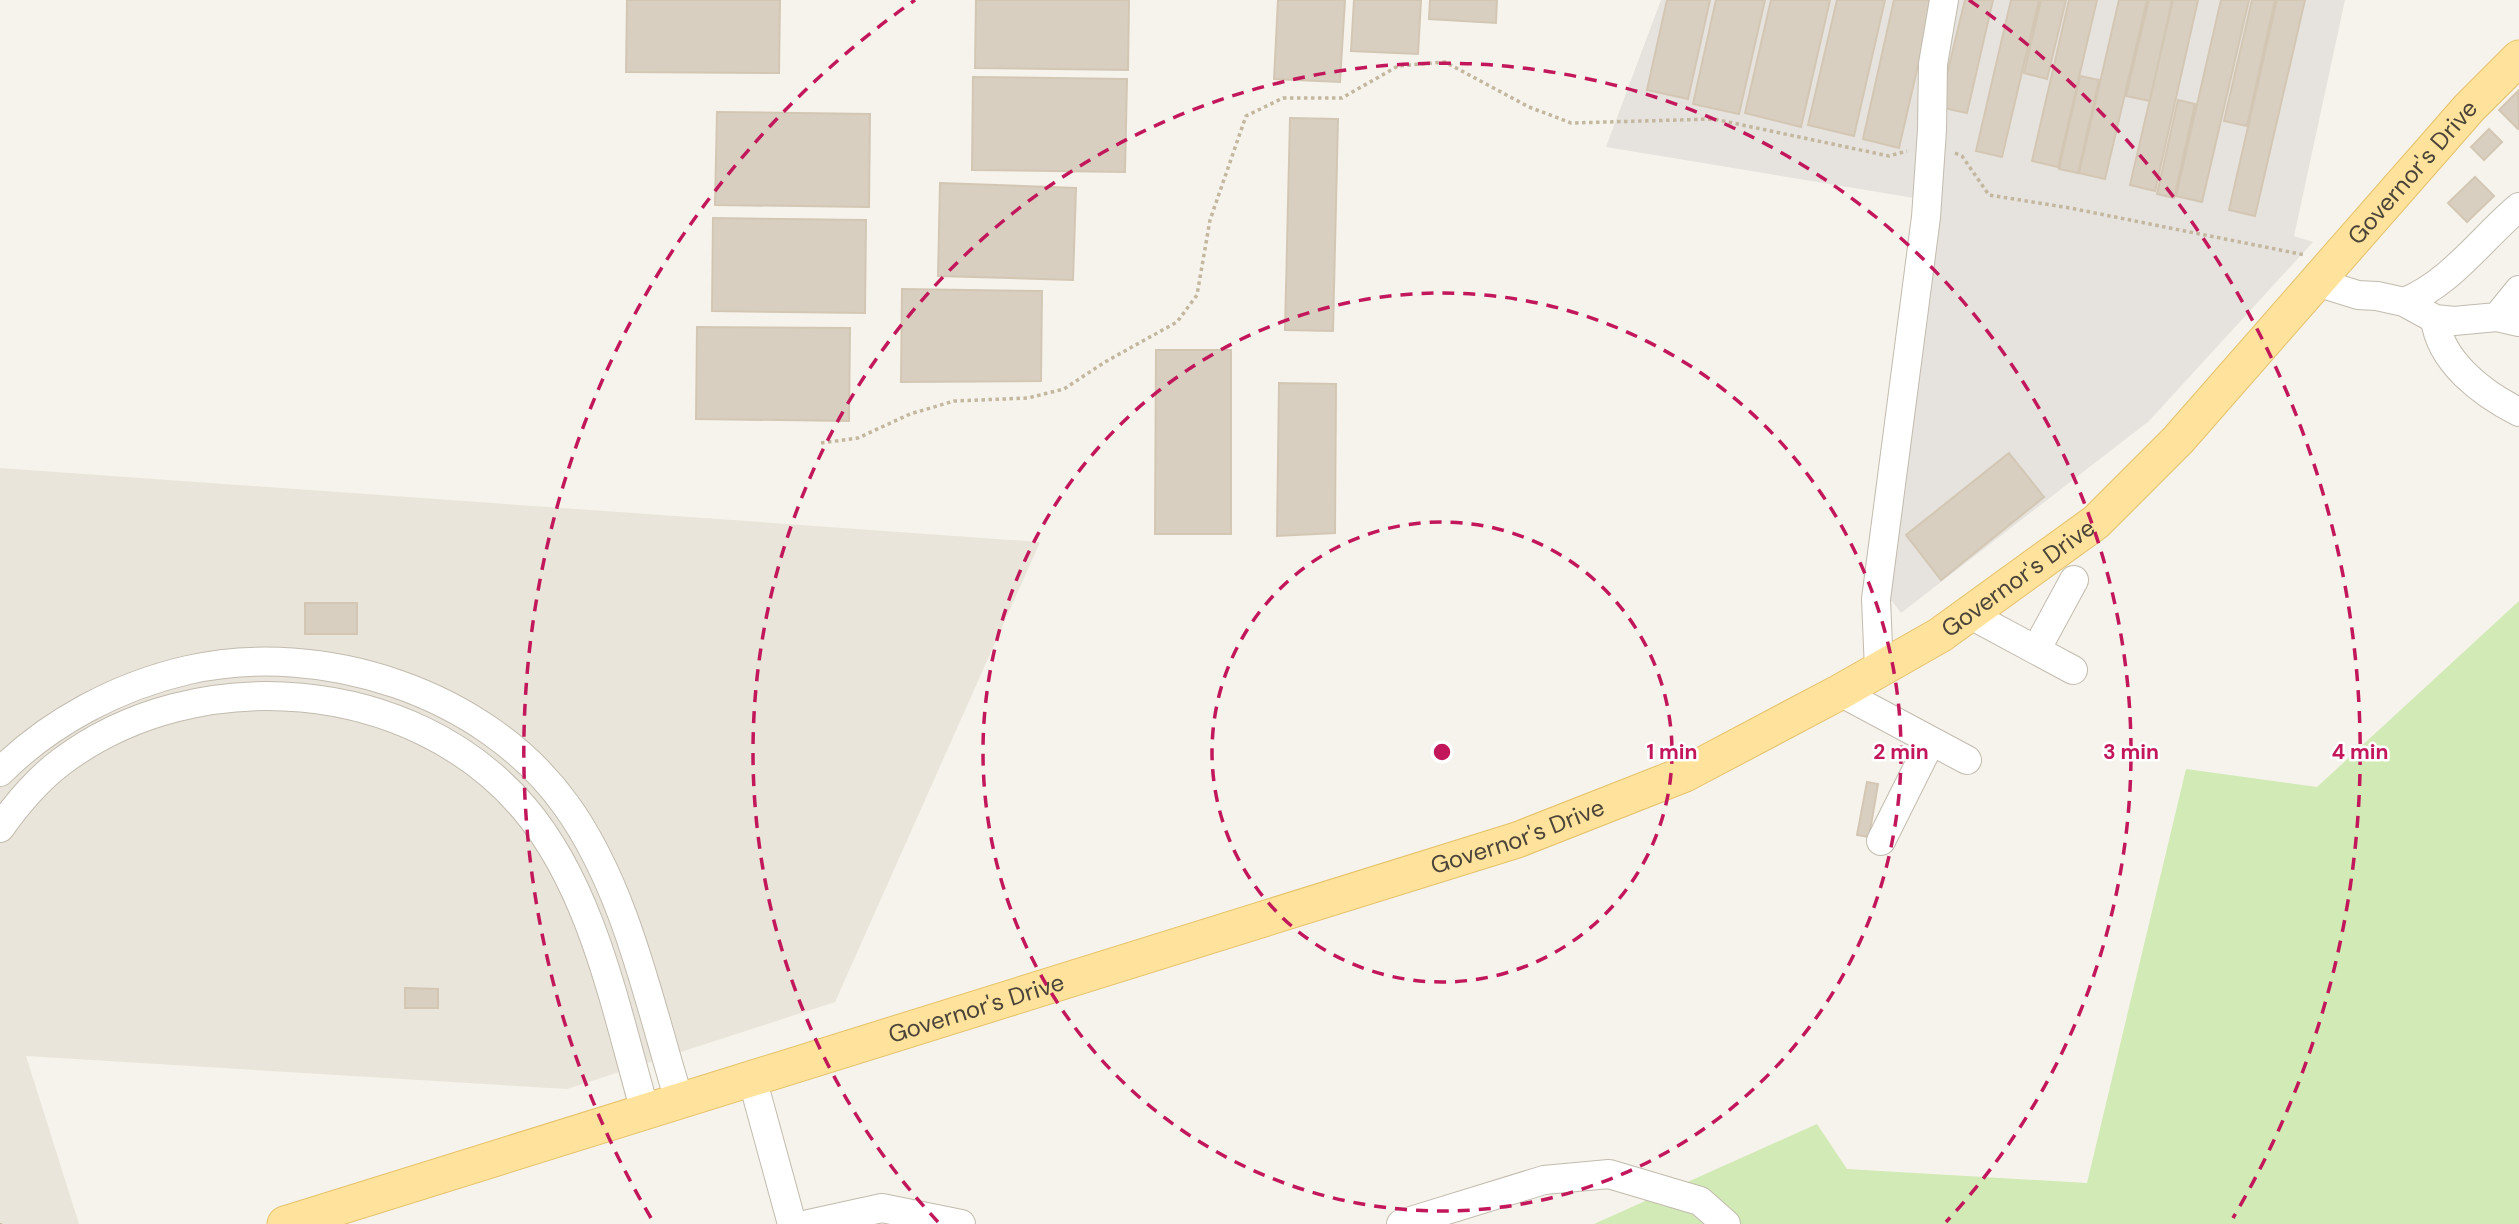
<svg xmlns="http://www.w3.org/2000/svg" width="2519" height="1224" viewBox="0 0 2519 1224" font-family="'DM Sans',sans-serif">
<rect width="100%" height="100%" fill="#f6f3ec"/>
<path fill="#eae5da" d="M0,468L1040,542L835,1002L567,1089L26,1056L79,1224H0Z"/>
<path fill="#e6e2dd" d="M1661,0H2345L2294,236L2313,242L2149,421L1901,613L1892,601L1865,598L1920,199L1606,147Z"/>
<path fill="#d2eab5" d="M2519,601V1224H1594L1817,1124L1847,1169L2087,1183L2186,769L2317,787Z"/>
<path fill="#d8cfc1" stroke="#d3c7b4" stroke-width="2" d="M627,0H780L779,73L626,72Z
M976,0H1129L1128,70L975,68Z
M1278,0H1345L1340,82L1274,79Z
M1354,0H1421L1418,54L1351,51Z
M1430,0H1497L1496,23L1429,19Z
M1667,0H1710L1688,99L1647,90Z
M1716,0H1765L1739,114L1693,104Z
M1771,0H1830L1801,127L1745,113Z
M1837,0H1885L1854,136L1808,125Z
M1894,0H1933L1899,148L1863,139Z
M1965,0H1993L1967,113L1939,107Z
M2011,0H2039L2002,157L1976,151Z
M2041,0H2066L2047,79L2024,73Z
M2069,0H2097L2058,167L2032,161Z
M2119,0H2147L2105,179L2079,173Z
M2149,0H2172L2150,101L2126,96Z
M2173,0H2198L2155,191L2130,185Z
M2221,0H2249L2202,202L2176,196Z
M2252,0H2275L2247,126L2224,121Z
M2277,0H2305L2255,216L2229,210Z
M2080,76L2099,80L2078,173L2059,169Z
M973,77L1127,79L1125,172L972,170Z
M2518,91L2519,128L2518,129L2499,110Z
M2178,100L2195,104L2174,198L2157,194Z
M717,112L870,114L869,207L715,205Z
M1290,118L1338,119L1333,331L1285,330Z
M2489,129L2502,142L2484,160L2471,147Z
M2475,177L2494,196L2467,222L2448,203Z
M940,183L1076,188L1073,280L938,276Z
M713,218L866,220L865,313L712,311Z
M902,289L1042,291L1041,381L901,382Z
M697,327L850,328L849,421L696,419Z
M1156,350H1231V534H1155Z
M1279,383L1336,384L1335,533L1277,536Z
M2009,453L2044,497L1941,580L1906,535Z
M305,603H357V634H305Z
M1867,782L1878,784L1869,837L1857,835Z
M405,988L438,989V1008H405Z"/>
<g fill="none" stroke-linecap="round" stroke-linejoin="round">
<defs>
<path id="minor" d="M2316,282L2358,295L2377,296L2404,302L2435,319L2454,321L2497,317L2519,322
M2404,302C2450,284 2482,238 2519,207
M2497,317L2519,290
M2435,319C2440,362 2483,394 2519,412
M1969,614L2073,670
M2036,650L2074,580
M1879,670L1876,599L1926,217L1932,130L1933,64L1944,0
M1840,692L1967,760
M0,772C50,722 118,686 188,670C322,640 485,692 566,805C626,888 649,1003 679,1100
M0,828C17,804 37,780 61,762C196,660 413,677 524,808C593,889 616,1011 645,1111
M1881,841L1931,741
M752,1078L792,1224
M809,1224L882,1208L961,1224
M1401,1224L1544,1180L1609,1174L1700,1201L1726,1224"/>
<g id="major">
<path id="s1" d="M285,1224L1517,840L1685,774L1840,692L1940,635L2096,522L2178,440L2469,108L2519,58"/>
</g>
</defs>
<use href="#minor" stroke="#c2bbae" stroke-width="30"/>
<use href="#major" stroke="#e6c16a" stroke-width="37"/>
<path stroke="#c4b79f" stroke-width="3.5" stroke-dasharray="3.5 3.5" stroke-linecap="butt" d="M1955,153L1962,156L1989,195L2070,208L2305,255
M821,443L858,438L910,414L954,401L1028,398L1064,389L1105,362L1177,322L1197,295L1210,220L1246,116L1283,98H1342L1398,66L1445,62L1529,107L1571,123L1714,119L1889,156L1907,151
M0,1223V1224"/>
<use href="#minor" stroke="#fff" stroke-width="28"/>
<use href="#major" stroke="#ffe39c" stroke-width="35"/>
</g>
<g fill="none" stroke="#c2185b" stroke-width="3.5" stroke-dasharray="12 9">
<circle cx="1442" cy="752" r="230"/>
<circle cx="1442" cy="752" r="459"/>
<path d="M938 1222A689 689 0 1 1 1946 1222"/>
<path d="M651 1218A918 918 0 0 1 915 0M1969 0A918 918 0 0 1 2233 1218"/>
</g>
<g text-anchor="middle" stroke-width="5" stroke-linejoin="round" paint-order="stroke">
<g font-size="24" fill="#4b4439" stroke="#fff">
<text dy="8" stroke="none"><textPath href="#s1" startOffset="2426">Governor's Drive</textPath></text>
<text dy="8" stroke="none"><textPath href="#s1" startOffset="1858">Governor's Drive</textPath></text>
<text dy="8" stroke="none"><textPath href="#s1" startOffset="1292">Governor's Drive</textPath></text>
<text dy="8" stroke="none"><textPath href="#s1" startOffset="724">Governor's Drive</textPath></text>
</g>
</g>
<circle cx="1442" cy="752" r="10" fill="#c2185b" stroke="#fff" stroke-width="3.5"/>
<g font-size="21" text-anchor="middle" font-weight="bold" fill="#c2185b" stroke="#fff" stroke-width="5" stroke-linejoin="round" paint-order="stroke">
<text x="1672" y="759">1 min</text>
<text x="1901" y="759">2 min</text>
<text x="2131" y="759">3 min</text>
<text x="2360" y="759">4 min</text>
</g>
</svg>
